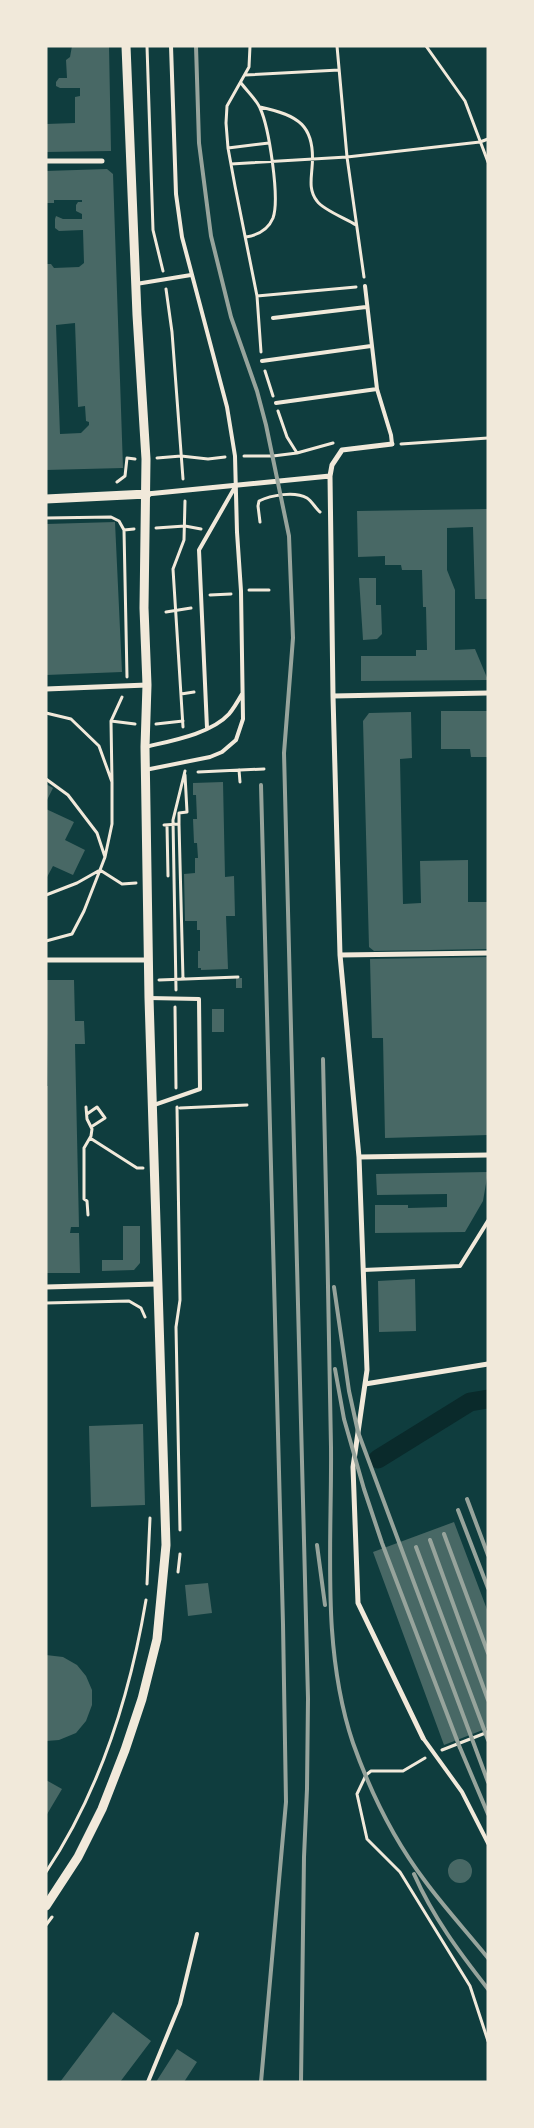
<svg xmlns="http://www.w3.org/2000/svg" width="534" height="2128" viewBox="0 0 534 2128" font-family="Raleway,sans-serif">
<rect width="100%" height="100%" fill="#0f3d3e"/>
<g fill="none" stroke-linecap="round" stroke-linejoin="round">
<path stroke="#0a2a2b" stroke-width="19" d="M378,1459L470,1402L488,1399"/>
</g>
<path fill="#486865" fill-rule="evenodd" d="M72,46H109L111,151L46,152V124L75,123V97L80,96V88H60L56,86V82L59,78H67L66,60L70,57Z
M107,169L113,174L123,468L46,470V264H51L54,268L79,267L84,263L83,230L59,231L55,228V219L56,216L63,219H82V214L76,211V205L78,202H82V200H54V203H46V171ZM75,323L78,407L85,406L86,421L89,422V425L81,433L60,434L56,325Z
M488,509V599H475L473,527L447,528V570L455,590V650L475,649L488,680L361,681V656H416V650H427L426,607H423L422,570H402L401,565H385V556L358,557L357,511Z
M115,522L122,672L46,675V524Z
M359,578H376V605H381L382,634L377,639L363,640Z
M441,711H488L487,757H471L470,749H441Z
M411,712L412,758L400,759L403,904L421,903L420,861L468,860V902H488V949L374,951L369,947L363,721L369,713Z
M223,782L225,877L234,876L235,916H226L228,969L201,970V968H198V951H200V930H197V921H185L184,874L195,873V858H198L197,843H194L193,819H197L196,795H193V783Z
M46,784L53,788L46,802Z
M46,809L74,822L65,840L85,850L73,875L53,866L46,879Z
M488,957V1135L385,1138L383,1038H372L370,959Z
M236,978H242V988H236Z
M46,980H74L75,1021H84L85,1044H75L79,1227H71L70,1233H79L80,1273H46V1086H48Z
M212,1009H224V1032H212Z
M488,1172L483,1201L465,1232L375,1233V1205H408V1208L447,1207V1194L377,1195L376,1174Z
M123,1226H140V1263L134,1270L102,1271V1260H123Z
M415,1279L416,1331L379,1332L378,1281Z
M143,1424L145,1505L91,1507L89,1426Z
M454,1522L488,1612V1728L444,1745L373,1552Z
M208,1583L212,1613L188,1616L185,1585Z
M46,1655L63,1657L77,1665L86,1676L92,1690V1705L86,1721L76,1733L59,1740L46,1741Z
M46,1780L62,1789L46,1816Z
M448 1871a12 12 0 1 1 24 0a12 12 0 1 1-24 0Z
M113,2012L151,2041L120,2082H60Z
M177,2049L197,2062L184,2082H156Z"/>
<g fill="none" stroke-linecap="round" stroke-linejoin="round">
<path stroke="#f1e9da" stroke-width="3" d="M147,46L153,230L163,271
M250,46L249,67L227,106L226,123L228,148L235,186L257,296L356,287
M337,46L347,157L364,277
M426,46L465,101L488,162
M245,75L339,70
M241,83C247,91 256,99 260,108C269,127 280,199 273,218C268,230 258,235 246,237
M260,107C298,115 316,125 312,168C311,180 309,191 317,201C323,210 347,219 356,225
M228,148L269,143
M231,164L347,157L480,142L488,139
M166,289L172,332L183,479
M257,296L261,352
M265,371L273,396
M278,411L287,437L297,453
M401,444L488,438
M244,456H273L297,453L333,443
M157,458L181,456L208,459L225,457
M117,482L125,476L127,458L135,459
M46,518L111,517L119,521L124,530L134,529
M260,522L258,506L259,501C271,495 295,491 307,498C312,501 315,508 320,512
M156,528L185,526L201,529
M124,530L127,677
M249,590H269
M210,595L231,594
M166,612L191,608
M181,694L194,692
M46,713L71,719L99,746L112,782V824L105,857
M111,721L135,724
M156,724L183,721
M183,727L173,569L184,540L185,501
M239,770L240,782
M198,772L264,769
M46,779L68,795L97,833L105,857L100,870L77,883L46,895
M112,782L111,721L122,697
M179,824L183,979
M164,825L179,824V813L187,812L185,775
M167,825L168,876
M46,941L72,934L84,911L100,870L122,884L136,883
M159,980L238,977
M176,990L173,820L185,771
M175,1007L176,1088
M86,1107L87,1119L92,1129L91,1136L84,1148V1199L87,1201L88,1215
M177,1107L180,1300L176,1327L180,1530
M180,1108L247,1105
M87,1114L97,1107L105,1118L91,1127
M90,1138L137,1168H143
M46,1303L129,1301L141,1308L145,1317
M178,1572L180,1554
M147,1584L150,1518
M442,1750L488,1732
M425,1758L403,1771H371L366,1775L357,1794L367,1839L400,1872L470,1986L488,2041
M46,1872C100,1791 130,1695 146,1600
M46,1925L52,1917"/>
<path stroke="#f1e9da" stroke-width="4" d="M136,284L191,275
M365,286L377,389L391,435L392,444
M273,318L366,307
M262,361L371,346
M276,403L377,389
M207,728L199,550L235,487
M145,747C170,741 211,734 229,714C234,708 238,701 242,694
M145,770L210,757L222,752L236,740L243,719L241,591L237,532L235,456L227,407L182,237L176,194L171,46
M149,998L199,999L200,1089L154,1105
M363,1270L460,1266L488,1221
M423,1738L462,1792L488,1843
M148,2082L180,2004L197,1934"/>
<path stroke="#f1e9da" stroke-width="5" d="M46,161H102
M392,444L342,450L332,465L330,476L333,696L340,955L359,1157L367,1370L353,1467L358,1603L423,1738
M147,494L330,476
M46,689L147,685
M333,696L488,693
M340,955L488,953
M46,960H148
M359,1157L488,1155
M46,1287L157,1284
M365,1384L488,1364"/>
<path stroke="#f1e9da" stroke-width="9" d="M46,499L147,494
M46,1906L78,1857L102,1809L125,1750L142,1699L157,1639L166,1545L149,998L145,747L147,685L144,608L146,459L137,315L126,46"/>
<path stroke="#97a49c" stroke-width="4" d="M196,46L199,143L211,236L231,317L257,391L266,425L289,536L293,638L284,753L308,1698L307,1789L304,1857L301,2082
M261,785L283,1624L286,1802L261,2082
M323,1059C326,1188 329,1318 331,1447C332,1545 321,1648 353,1743C370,1791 394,1840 425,1881C444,1907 467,1932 488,1958
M334,1287L349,1391L358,1432L488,1782
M335,1369L344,1419L364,1489L382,1543L460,1748
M467,1499L488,1555
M458,1510L488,1588
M444,1534L488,1653
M430,1540L488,1700
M317,1545L325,1605
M416,1547L488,1740
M458,1743L488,1814
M414,1874C433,1917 459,1952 488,1989"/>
</g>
<rect width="534" height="2128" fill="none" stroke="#f1e9da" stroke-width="95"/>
</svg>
